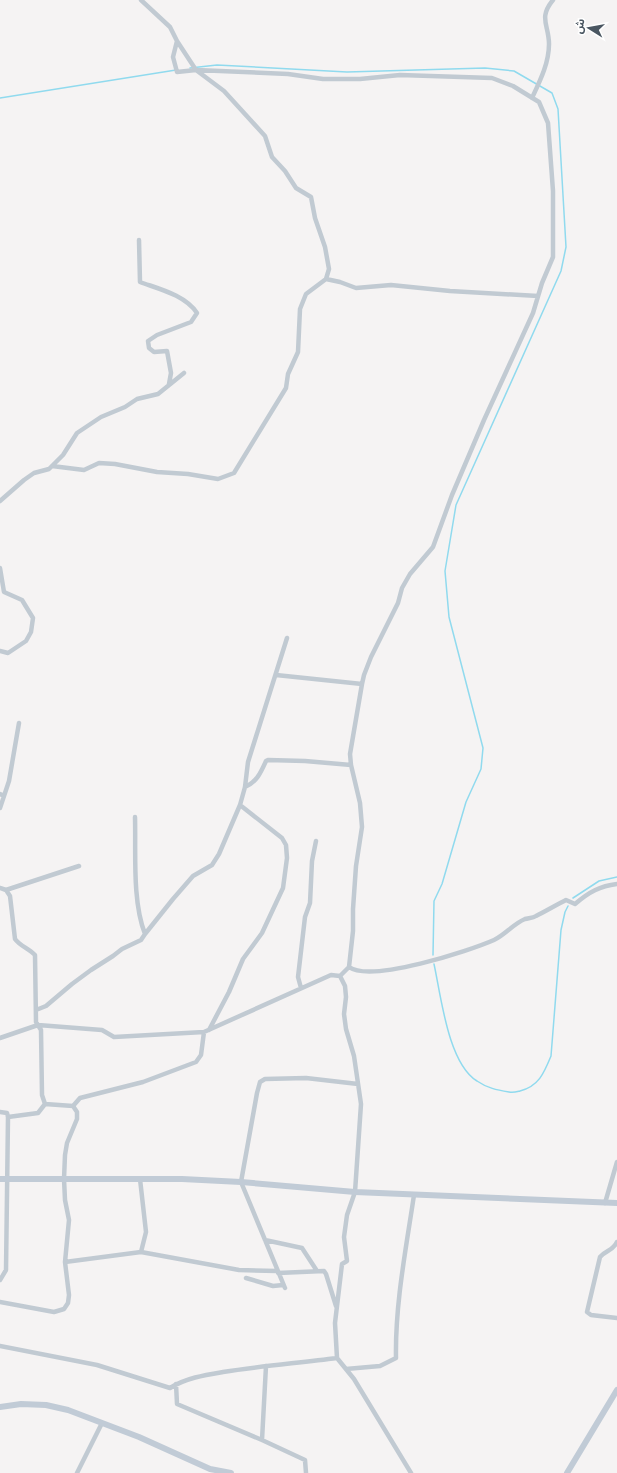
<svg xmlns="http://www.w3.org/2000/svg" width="617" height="1473" viewBox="0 0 617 1473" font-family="Cabin,'Noto Sans Arabic',sans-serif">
<rect width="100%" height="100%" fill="#f5f3f3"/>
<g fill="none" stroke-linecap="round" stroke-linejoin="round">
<path stroke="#90daee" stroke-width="1.5" d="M190,68L217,65L347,72L485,68L514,71L552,93L558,109L566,247L561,271L456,505L445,571L449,617L483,748L481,769L466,802L442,884L434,901L433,955
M0,98L176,70
M573,898L599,881L617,877
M434,964C441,996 448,1063 477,1081C487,1088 497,1090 509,1092C513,1093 516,1092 520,1091C539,1086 544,1073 551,1056L561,930L565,912L568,906"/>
<path stroke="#c1cad2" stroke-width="4.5" d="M141,0L170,27L177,41L173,57L177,72L196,70L220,71L288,74L323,79H360L400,75L492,78L513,86L539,102L548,123L553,191V257L542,283L533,313L484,420L452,495L433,547L410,574L402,588L398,603L371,657L364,675L362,684
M532,98C540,81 549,63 549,44C549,25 538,18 553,0
M139,240L140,282C159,289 185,295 197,313L191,322L157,335L148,341L149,348L154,352L167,351L171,373L169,384
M326,279L340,282L356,288L391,285L450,291L538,296
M52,466L84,470L99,463L115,464L157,472L188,474L218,479L234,473L286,388L288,374L298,352L300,309L306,294L326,279L329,269L325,247L315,218L311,197L296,188L285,171L272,157L265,136L224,91L196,70L177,41
M0,501L24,480L34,473L49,469L63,455L77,433L101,417L125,407L137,399L158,394L184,373
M0,568L4,592L22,600L33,618L31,632L26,641L8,653L0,651
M245,787C257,782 261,772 266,761L268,760L305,761L351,765
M0,794L4,796L0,808
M4,796L9,781L19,723
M240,805L245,787L248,762L287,638
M0,888L6,890L10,896L15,939C20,946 28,948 35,955L36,1022L41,1030L42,1095L45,1104L73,1106L77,1112V1119L67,1143L65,1155L64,1179L65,1200L69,1220L65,1262L69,1295L68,1303L64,1309L54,1312L0,1302
M6,890L79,866
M145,934L173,899L193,876L212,865L219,854L240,805L282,838L286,845L287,858L283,888L262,933L243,959L229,992L209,1030
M349,967C371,983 469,951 494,940C505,935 513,924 525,919C528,918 533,918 536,916C546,911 556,905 566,900L575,904C589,892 600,886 617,884
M301,988L298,977L305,917L310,903L312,861L316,841
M36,1010L46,1006L72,984L91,970L113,956L122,949L141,940L145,934C132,901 136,852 135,817
M0,1038L38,1025L102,1030L114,1037L204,1032L331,975L340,976L349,967L353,931V909L356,866L362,827L360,803L351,765L350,754L362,684L276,675
M73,1106L80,1098L143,1082L196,1062L201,1055L204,1032
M0,1112L7,1113L8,1117
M605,1203L617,1162
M265,1240L302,1248L317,1271
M617,1242C613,1251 606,1250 600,1257L587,1312L591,1315L617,1318
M141,1252L239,1270L277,1271
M65,1262L141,1252L146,1232L140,1179
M278,1273L324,1271L326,1274L336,1306
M246,1278L273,1286L283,1285
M0,1280L6,1270L8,1117L38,1113L45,1104
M285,1288L241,1182L257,1093L260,1082L265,1079L306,1078L358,1084
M0,1346L97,1365L170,1388C186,1378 205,1375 223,1372C261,1366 299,1363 337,1358L335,1323L342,1264L347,1261L344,1237L347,1215L355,1192L361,1104L354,1056L346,1029L344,1014L346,997L345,986L340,976
M337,1358L354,1379L411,1473
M346,1369L380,1366L396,1358C395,1304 406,1249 414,1195
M176,1384L177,1404L262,1440L305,1460L306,1473
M262,1440L266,1366
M77,1473L102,1423"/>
<path stroke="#c1cbd6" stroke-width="6" d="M0,1179H182L241,1182L355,1192L617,1203
M0,1407L21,1404L46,1405L68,1410L139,1437L210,1469L231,1473
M567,1473L617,1390"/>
</g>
<g transform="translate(589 28) rotate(281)" stroke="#ffffff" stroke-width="3" paint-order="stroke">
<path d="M0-3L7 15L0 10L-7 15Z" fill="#4a5661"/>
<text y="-6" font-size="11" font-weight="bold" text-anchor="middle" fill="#4a5661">ش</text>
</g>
</svg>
